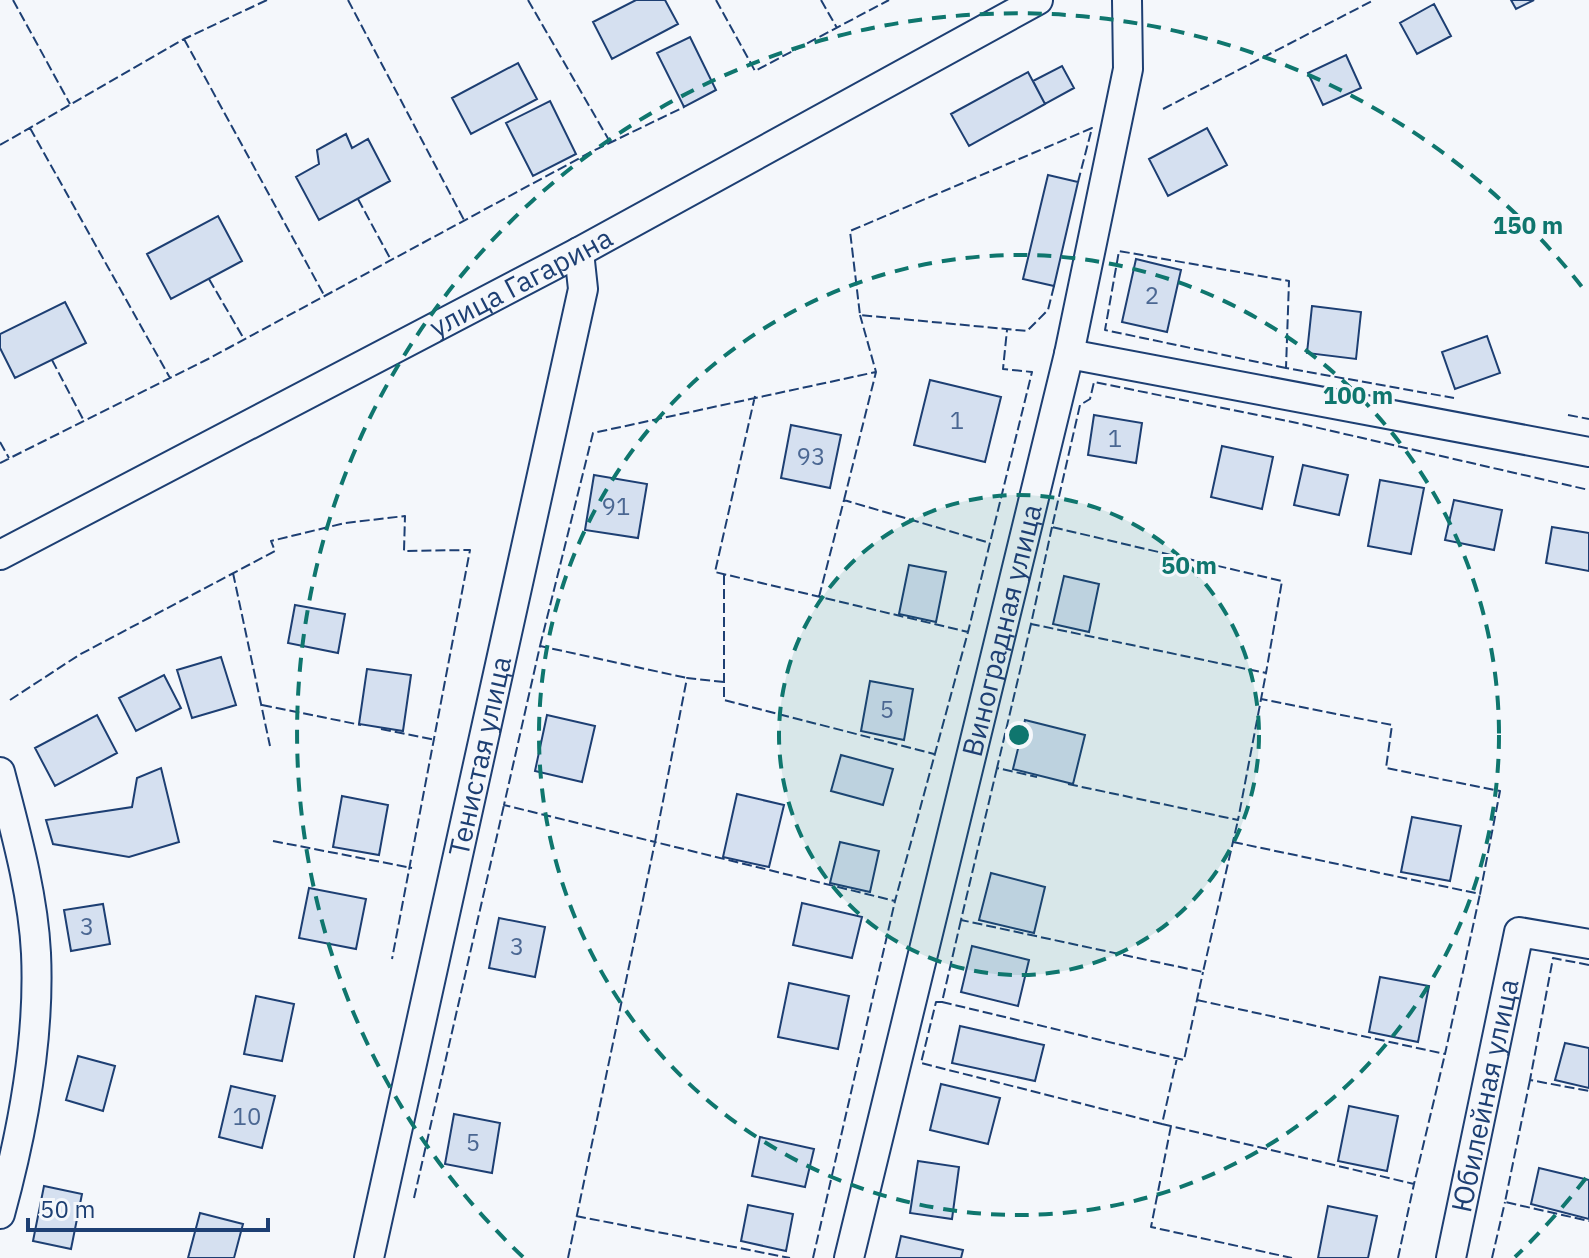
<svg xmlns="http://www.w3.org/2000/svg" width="1589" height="1258" viewBox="0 0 1589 1258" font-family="'IBM Plex Sans',sans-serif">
<rect width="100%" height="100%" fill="#f4f7fb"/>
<path fill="#d5e0f0" stroke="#1d3f73" stroke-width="2" d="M636,0H665L678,24L612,59L593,22Z
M1511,0H1534L1516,9Z
M1434,4L1451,36L1417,54L1400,23Z
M690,37L716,90L684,107L657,53Z
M1346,55L1361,88L1323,105L1308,73Z
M518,63L537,99L471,134L452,98Z
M1062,66L1074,88L1045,104L1033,81Z
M1028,72L1045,104L969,146L951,114Z
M550,101L576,154L533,176L506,123Z
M1207,128L1227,165L1168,196L1149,159Z
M346,134L352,148L368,139L390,181L319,220L296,177L319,164L317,150Z
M1048,175L1078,182L1054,286L1023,279Z
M218,216L242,261L171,299L147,254Z
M1136,259L1181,270L1167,332L1122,322Z
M65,302L86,343L15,378L0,348V334Z
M1312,306L1361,312L1356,359L1307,353Z
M1487,336L1500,373L1455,389L1442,352Z
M930,380L1001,397L985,462L914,445Z
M1094,415L1142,423L1136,463L1088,455Z
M791,425L841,435L830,488L781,478Z
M1222,446L1273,457L1262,509L1211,497Z
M1303,465L1348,475L1339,515L1294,505Z
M594,475L647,484L638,538L585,530Z
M1380,480L1424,488L1411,554L1368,546Z
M1454,500L1502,510L1494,550L1445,540Z
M1552,527L1589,533V571L1546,563Z
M909,565L946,572L936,622L899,614Z
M1064,576L1099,584L1089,632L1053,624Z
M295,605L345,614L338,653L288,643Z
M221,657L236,705L192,718L177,670Z
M367,669L411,675L403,731L359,724Z
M164,675L181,708L136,731L119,698Z
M870,681L913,689L904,740L861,731Z
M97,715L117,753L55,786L35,748Z
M547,715L595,726L582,782L535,771Z
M1025,720L1085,735L1073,784L1013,769Z
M841,755L893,769L883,805L831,791Z
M161,768L179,842L129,857L53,844L46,820L132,807L137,778Z
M737,794L784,805L769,867L723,857Z
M342,796L388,805L379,855L333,847Z
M1412,817L1461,826L1450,881L1401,872Z
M840,842L879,851L870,892L830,883Z
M991,873L1045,887L1034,933L979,920Z
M309,888L366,899L356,949L299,938Z
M802,903L862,917L852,958L793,945Z
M103,904L110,944L71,951L64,910Z
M499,918L545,927L535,977L489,968Z
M972,946L1029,960L1018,1006L961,992Z
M1380,977L1429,986L1418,1042L1369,1032Z
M789,983L849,996L838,1049L778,1037Z
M256,996L294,1004L282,1061L244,1054Z
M960,1026L1044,1045L1035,1081L952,1063Z
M1565,1043L1589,1048V1088L1555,1080Z
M78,1056L115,1066L103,1111L66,1100Z
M941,1084L1000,1098L988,1144L930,1130Z
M231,1086L275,1096L262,1148L219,1137Z
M1349,1106L1398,1116L1387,1171L1338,1161Z
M454,1114L500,1123L492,1173L445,1164Z
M760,1137L814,1149L805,1187L752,1176Z
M918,1161L959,1167L952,1219L910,1213Z
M1539,1168L1589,1180V1219L1531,1204Z
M44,1186L82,1194L71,1249L33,1241Z
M748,1205L793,1214L786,1251L741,1241Z
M1328,1206L1377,1216L1368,1258H1318Z
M200,1213L243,1224L234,1258H188Z
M901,1236L963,1250L961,1258H896Z"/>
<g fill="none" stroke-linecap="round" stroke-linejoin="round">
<defs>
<g id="minor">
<path d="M1069,354L1589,452"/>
<path id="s1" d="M0,555L579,252L1038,0"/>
<path d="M0,772C15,830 33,893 36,953C40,1041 23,1130 0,1214"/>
<path id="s2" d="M369,1258L583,289L579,252"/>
<path id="s3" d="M849,1258L1069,354L1128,69L1127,0"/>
<path id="s4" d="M1451,1258L1519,932L1589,944"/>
</g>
</defs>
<use href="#minor" stroke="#1d3f73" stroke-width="32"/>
<use href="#minor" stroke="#f4f7fb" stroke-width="28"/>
<path stroke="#1d3f73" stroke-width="2" stroke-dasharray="10 4" stroke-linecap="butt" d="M13,0L70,104
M348,0L464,220
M528,0L610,142
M716,0L755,71L889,0
M821,0L837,28
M184,39L324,295
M1163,109L1374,0
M30,128L170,378
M0,145L184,39L267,0
M358,199L391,260
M209,279L244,339
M1054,286L1048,310L1027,331L860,315L850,231L1092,128L1078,182
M52,360L84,421
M1286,368L1105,330L1119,251L1289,281L1286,368L1454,398
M755,396L715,572L968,632
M1568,415L1589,419
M0,442L9,458
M0,463L208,359L591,152L684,107
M844,500L876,372L860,315
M1052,527L1031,624L1266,673L1282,581L1052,527L1080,405L1090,399L1094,382L1297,423L1589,490
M233,573L270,746
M724,575V700L934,754
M819,597L844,500L990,543
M1031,624L997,768L1037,777
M540,646L593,433L876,372
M724,682L687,678L655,842L895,901L968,632L1032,372L1003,369L1007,330
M10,700L79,655L275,551L271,541L345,523L405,516L404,551L470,550L392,959
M262,705L361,725
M381,729L436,740
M997,768L961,920L1203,972L1238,820
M1068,784L1238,820L1266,673
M273,841L412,868
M1233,842L1480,894L1500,791L1386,768L1392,725L1261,699
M961,920L942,1002L1184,1060L1203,972
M1589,965L1553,958L1530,1080L1589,1091
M1197,1000L1445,1054L1480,894
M942,1002H936L921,1063L1162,1124L1177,1058
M1530,1080L1505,1202L1589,1221
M1162,1124L1414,1184L1445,1054
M1171,1126L1151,1227L1292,1258
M414,1198L504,805
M576,1216L790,1258
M568,1258L655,842L504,805L540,646L687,678
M813,1258L895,901
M1398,1258L1414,1184
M1492,1258L1505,1202"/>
</g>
<circle cx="1019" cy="735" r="240" fill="#0f766e" fill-opacity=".12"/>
<g fill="none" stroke="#0f766e" stroke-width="4" stroke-dasharray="14 10">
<circle cx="1019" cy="735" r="240"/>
<circle cx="1019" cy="735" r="480"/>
<path d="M1586 1178A720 720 0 0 1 1515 1257M523 1257A720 720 0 1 1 1586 292"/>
</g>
<g text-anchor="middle" stroke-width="6" stroke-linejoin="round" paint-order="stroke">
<g font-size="24" fill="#4b6792">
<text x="1152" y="304">2</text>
<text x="957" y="429">1</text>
<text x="1115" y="447">1</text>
<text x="811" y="465">93</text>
<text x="616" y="515">91</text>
<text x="887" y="718">5</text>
<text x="87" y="935">3</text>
<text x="517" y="955">3</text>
<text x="247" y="1125">10</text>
<text x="473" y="1151">5</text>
</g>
<g font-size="28" fill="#1d3f73" stroke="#f4f7fb">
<text dy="10" stroke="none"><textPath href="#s1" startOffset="588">улица Гагарина</textPath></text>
<text dy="10" stroke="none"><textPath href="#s3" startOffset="646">Виноградная улица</textPath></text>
<text dy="10" stroke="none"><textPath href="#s2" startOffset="514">Тенистая улица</textPath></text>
<text dy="10" stroke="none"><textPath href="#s4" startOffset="166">Юбилейная улица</textPath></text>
</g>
</g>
<circle cx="1019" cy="735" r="12" fill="#0f766e" stroke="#f4f7fb" stroke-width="4"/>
<g font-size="24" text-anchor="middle" font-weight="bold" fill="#0f766e" stroke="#f4f7fb" stroke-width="6" stroke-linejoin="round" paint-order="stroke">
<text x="1528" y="234">150 m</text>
<text x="1358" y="404">100 m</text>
<text x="1189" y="574">50 m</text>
</g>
<path d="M28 1218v12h240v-12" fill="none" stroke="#1d3f73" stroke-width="4"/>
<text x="40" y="1218" font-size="24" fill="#1d3f73" stroke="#f4f7fb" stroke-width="6" paint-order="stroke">50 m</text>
</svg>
